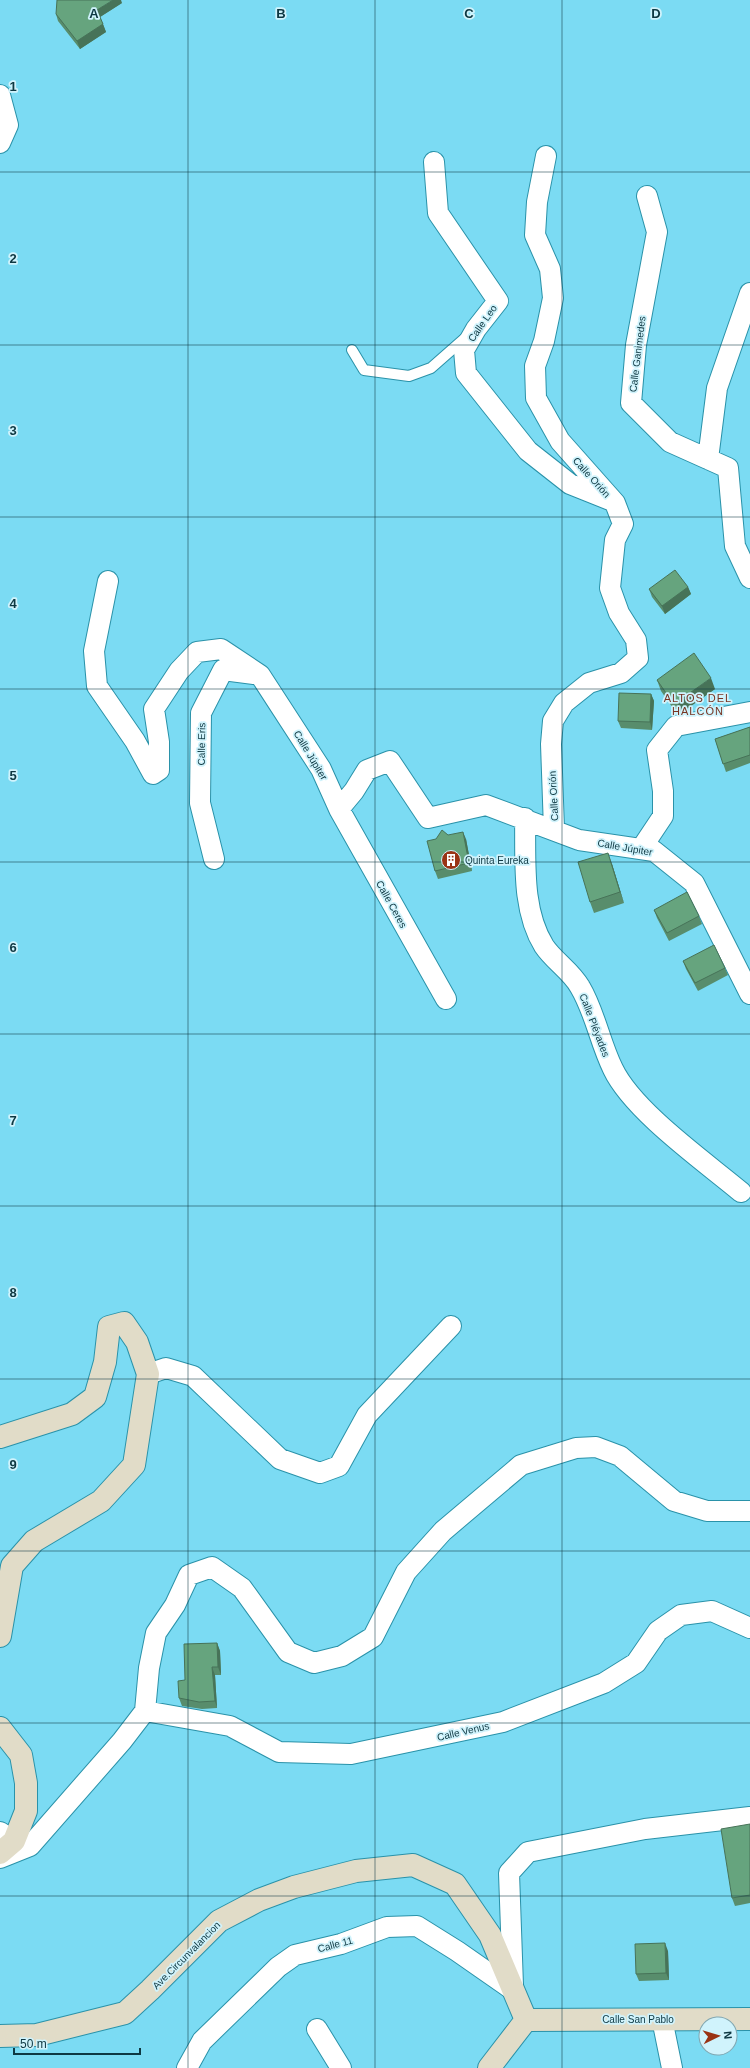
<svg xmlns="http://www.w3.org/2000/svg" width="750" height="2068" viewBox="0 0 750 2068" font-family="Helvetica,sans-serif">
<rect width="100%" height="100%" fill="#7bdbf3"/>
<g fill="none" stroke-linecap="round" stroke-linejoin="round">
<defs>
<path id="lane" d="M352,350L364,370L409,376L431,368L464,339"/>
<path id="street" d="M0,95L8,125L0,143
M546,156L537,202L535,235L550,269L553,298L544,341L535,366L536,398L560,441L615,503L623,524L615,540L610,588L619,613L636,640L638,658L621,673L589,683L564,703L553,721L551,744L554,829
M434,162L438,213L498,301L476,329L464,350L466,373L528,451L570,484L610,500
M647,196L657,232L636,345L631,403L670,442L728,468L735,546L750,578
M708,459L717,388L750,293
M108,581L94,651L97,686L135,741L153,774L159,770V742L154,709L179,671L197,652L221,649L260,675L321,769L339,809L354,791L367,770L390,761L428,818L486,805L579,840L654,851L694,883L750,994
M339,809L446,999
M525,818C526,859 521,909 544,946C554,961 571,971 580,987C595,1012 600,1043 613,1069C633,1111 704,1161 741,1192
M641,849L663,816V791L657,750L676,726L750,712
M214,859L200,803L201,713L223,670L254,674
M148,1374L166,1368L193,1376L280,1459L320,1473L339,1466L367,1415L451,1326
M145,1711L230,1726L279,1752L351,1754L503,1722L604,1683L636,1663L658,1631L681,1615L712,1611L750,1628
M0,1832L14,1841
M0,1858L30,1846L122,1741L145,1711L149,1668L156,1633L175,1605L189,1575L212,1567L242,1588L288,1652L314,1663L342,1656L373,1637L406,1572L443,1531L521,1465L576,1448L596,1447L620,1456L674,1501L707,1511H750
M513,1986L509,1873L528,1852L645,1829L750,1817
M662,2019L672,2068
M317,2029L341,2068
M187,2068L202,2041L278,1967L295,1955L341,1944L387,1927L417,1926L457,1951L513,1990"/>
<path id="secondary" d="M0,1437L72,1414L95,1397L105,1362L109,1327L124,1323L137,1342L148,1374L134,1465L101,1501L34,1541L12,1566L0,1636
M0,1728L21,1755L26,1783V1811L14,1841L0,1853
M526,2020L750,2019
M0,2036L37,2035L125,2013L150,1990L219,1921L259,1900L294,1887L356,1871L413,1865L455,1884L490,1935L526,2020
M489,2068L526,2020"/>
</defs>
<use href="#lane" stroke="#2a92a9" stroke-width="12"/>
<use href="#street" stroke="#2a92a9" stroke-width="22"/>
<use href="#secondary" stroke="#2a92a9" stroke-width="24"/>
<use href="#lane" stroke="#fff" stroke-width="10"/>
<use href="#street" stroke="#fff" stroke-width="20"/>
<use href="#secondary" stroke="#e1dcc8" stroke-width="22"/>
</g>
<path fill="#588d6c" d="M122,3L100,17L106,32L80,49L58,21L56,14Z
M688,587L691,594L665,614L652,597L649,589Z
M657,680L715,689L681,713L677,714L661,691Z
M651,694L654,701L652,730L621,728L618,721Z
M750,727V763L726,772L715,739Z
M436,839H466L472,871L438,879L435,871Z
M612,864L624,903L594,913L590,902Z
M654,910L699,916L702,924L669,941L657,918Z
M683,961L725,968L728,975L698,991L686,969Z
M217,1643L220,1651L221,1675H215L217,1708L202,1709L182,1706L179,1698L185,1680Z
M750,1824V1903L735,1906L732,1898Z
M668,1951L669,1980L639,1981L636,1974Z"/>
<path fill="#477358" d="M113,0H121L122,3L100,17L97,10Z
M103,24L106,32L80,49L77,41Z
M688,587L691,594L665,614L662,606Z
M711,678L715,689L681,713L677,702Z
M651,694L654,701L652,730L650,722Z
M463,832L466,839L472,871L469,863Z
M608,853L612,864L624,903L620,892Z
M217,1643L220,1651L221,1675L218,1667Z
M212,1667L215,1675L217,1708L215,1701Z
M665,1943L668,1951L669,1980L666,1973Z"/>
<path fill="#66a47e" stroke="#477358" d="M57,0H113L97,10L103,24L77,41L56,14Z
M675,570L688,587L662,606L649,589Z
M694,653L711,678L677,702L673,703L657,680Z
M619,693L651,694L650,722L618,721Z
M750,727V755L723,764L715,739Z
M442,830L448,835L463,832L469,863L435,871L427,841L436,839Z
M608,853L620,892L590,902L578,862Z
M687,892L699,916L667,933L654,910Z
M714,945L725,968L695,983L683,961Z
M217,1643L218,1667H212L215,1701L199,1702L179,1698L178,1681L185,1680L184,1644Z
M750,1824V1895L732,1898L721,1829Z
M665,1943L666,1973L636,1974L635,1944Z"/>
<path fill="none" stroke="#0e3842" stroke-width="1" stroke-opacity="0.55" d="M188,0V2068M375,0V2068M562,0V2068M0,172H750M0,345H750M0,517H750M0,689H750M0,862H750M0,1034H750M0,1206H750M0,1379H750M0,1551H750M0,1723H750M0,1896H750"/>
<defs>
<symbol id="building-disc" viewBox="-11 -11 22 22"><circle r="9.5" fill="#9a3314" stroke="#d0f3fc"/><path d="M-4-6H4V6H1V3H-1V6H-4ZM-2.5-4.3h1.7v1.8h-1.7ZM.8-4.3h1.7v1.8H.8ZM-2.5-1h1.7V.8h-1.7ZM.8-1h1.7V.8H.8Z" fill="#fff"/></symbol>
</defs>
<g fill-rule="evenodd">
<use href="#building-disc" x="440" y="849" width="22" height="22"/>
</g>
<g text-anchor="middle" stroke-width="3.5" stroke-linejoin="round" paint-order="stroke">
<g font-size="10" fill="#0e3842" stroke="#d0f3fc">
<text transform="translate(482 323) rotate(-55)" y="4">Calle Leo</text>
<text transform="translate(637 354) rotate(-83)" y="4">Calle Ganimedes</text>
<text transform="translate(592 477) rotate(48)" y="4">Calle Orión</text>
<text transform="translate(201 744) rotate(-89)" y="4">Calle Eris</text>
<text transform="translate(311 755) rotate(59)" y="4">Calle Júpiter</text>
<text transform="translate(553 796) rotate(-93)" y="4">Calle Orión</text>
<text transform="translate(625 847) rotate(10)" y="4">Calle Júpiter</text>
<text transform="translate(392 904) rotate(61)" y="4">Calle Ceres</text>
<text transform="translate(595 1025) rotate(69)" y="4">Calle Pléyades</text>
<text transform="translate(463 1731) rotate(-13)" y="4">Calle Venus</text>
<text transform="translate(335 1944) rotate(-15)" y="4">Calle 11</text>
<text transform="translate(186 1955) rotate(-45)" y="4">Ave.Circunvalancion</text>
<text x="638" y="2023">Calle San Pablo</text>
</g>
<g font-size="10" fill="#0e3842" stroke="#d0f3fc" text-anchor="start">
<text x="465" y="864">Quinta Eureka</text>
</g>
<g font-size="11" letter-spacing="1" fill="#783422" stroke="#d0f3fc">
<text x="698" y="702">ALTOS DEL<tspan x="698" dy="13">HALCÓN</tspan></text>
</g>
</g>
<g font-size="13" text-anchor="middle" font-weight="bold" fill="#0e3842" stroke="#d0f3fc" stroke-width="3.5" stroke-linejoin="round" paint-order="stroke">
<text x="94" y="18">A</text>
<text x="281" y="18">B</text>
<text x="469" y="18">C</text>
<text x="656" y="18">D</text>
<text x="13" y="91">1</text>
<text x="13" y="263">2</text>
<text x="13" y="435">3</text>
<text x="13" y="608">4</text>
<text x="13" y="780">5</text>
<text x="13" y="952">6</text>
<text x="13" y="1125">7</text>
<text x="13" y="1297">8</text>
<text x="13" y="1469">9</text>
</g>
<g transform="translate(718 2036) rotate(85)"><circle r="19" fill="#d0f3fc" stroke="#82a8b2"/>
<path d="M0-3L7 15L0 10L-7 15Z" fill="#9a3314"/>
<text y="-6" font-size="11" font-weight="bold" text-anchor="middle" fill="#0e3842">N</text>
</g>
<path d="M14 2048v6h126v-6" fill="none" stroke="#0e3842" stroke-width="2"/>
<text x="20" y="2048" font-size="12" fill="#0e3842" stroke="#d0f3fc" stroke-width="3" paint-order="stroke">50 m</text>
</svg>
